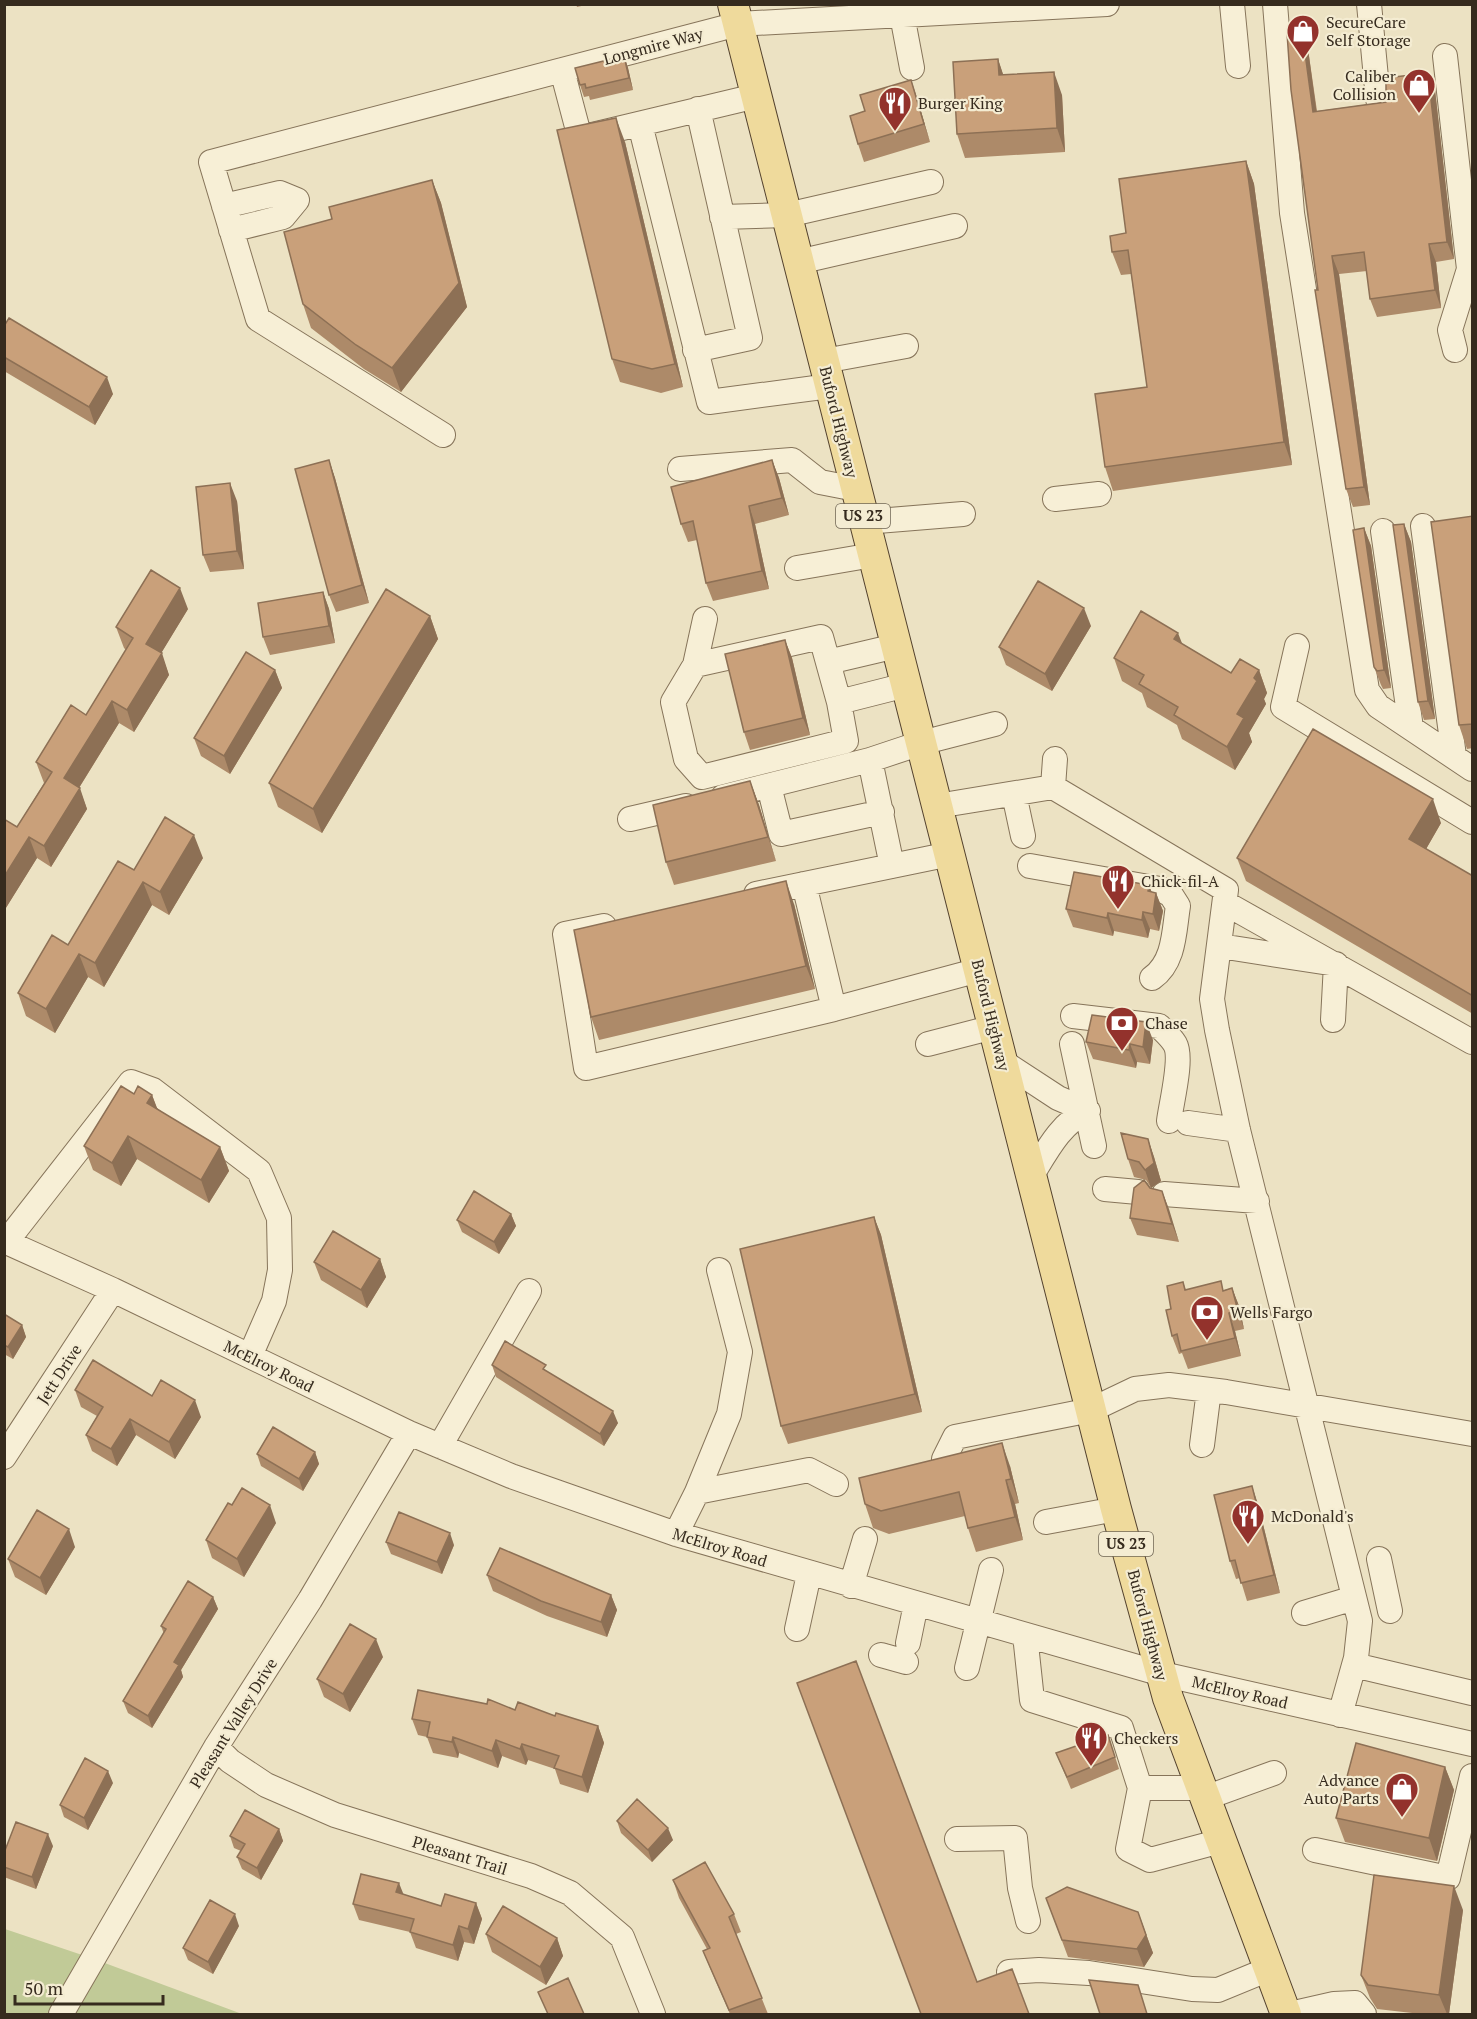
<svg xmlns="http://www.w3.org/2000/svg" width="1477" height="2019" viewBox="0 0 1477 2019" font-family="'PT Serif',serif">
<rect width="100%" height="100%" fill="#ece2c3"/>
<path fill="#c1ca97" d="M5,1929L94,1959L242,2014H5Z"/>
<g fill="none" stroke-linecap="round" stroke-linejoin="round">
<defs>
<path id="minor" d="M1232,4L1238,66
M1275,4L1292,213L1367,690L1378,706L1472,769
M1369,4L1378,99
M902,15L912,68
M1445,56L1469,269L1450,330L1455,350
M562,70L580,138L756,96
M640,124L709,402L830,386
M224,206L280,193L297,200L283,217L231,230
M722,217L787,215L931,182
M798,262L955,226
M695,350L750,338L698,109
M824,361L906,346
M443,435L258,319L211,162L738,24L1107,4
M680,469L792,460L820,482L856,489
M1055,499L1099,494
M865,522L963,514
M1423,526L1454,756
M1383,531L1411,728
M797,568L873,555
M1297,646L1283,707L1472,822
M828,662L896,646
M695,665L705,619
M839,702L821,637L695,665L673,702L686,759L702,777L846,741L839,702L906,685
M870,760L892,866
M769,786L781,834L882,812
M1053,787L1055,759
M1014,794L1023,836
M723,797L870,760L921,743L995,724
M937,806L1053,787L1226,890L1212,999L1217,1030L1238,1130L1360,1621L1356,1658L1340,1715
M630,819L686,806
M1030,866L1160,889L1171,895L1178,906C1174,930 1175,962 1152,978
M804,884L834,1009L979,970
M756,894L950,854
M1225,903L1472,1042
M604,926L565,934L586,1068L834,1009
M1220,946L1336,964L1333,1020
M1073,1016L1159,1026C1165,1032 1171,1037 1175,1044C1183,1058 1171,1104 1169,1121
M928,1044L994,1027
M1072,1044L1094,1146
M1003,1062L1058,1098L1088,1111
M1188,1123L1238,1130
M1032,1175C1046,1152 1062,1121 1088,1111
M1105,1189L1138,1192
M1164,1194L1257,1201
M4,1241L113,1290L409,1433L511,1476L676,1534L1162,1674L1472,1744
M6,1242L131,1082L153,1090L259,1171L279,1218L280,1270L274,1301L250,1356
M1202,1445L1209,1390
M440,1446L529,1291
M4,1457L113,1290
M944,1459L955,1437L1091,1410L1135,1389L1169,1385L1226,1392L1472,1434
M697,1492L729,1414L740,1352L719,1270
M1046,1522L1116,1509
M676,1534L697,1492L809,1470L836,1484
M1379,1559L1390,1611
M851,1586L865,1539
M1304,1613L1354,1598
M797,1629L809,1574
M1025,1635L1032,1700L1121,1728L1140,1788L1128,1849L1150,1860L1221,1841
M908,1643L916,1604
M881,1655L906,1662
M1354,1665L1472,1693
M967,1668L991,1570
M216,1747L230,1761L266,1785L335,1815L531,1876L570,1893L622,1937L653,2014
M1140,1788H1201
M1205,1798L1274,1773
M957,1839L1015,1838L1020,1888L1028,1921
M1315,1850L1448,1878L1472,1776
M1009,1972L1039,1970L1089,1973L1192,1989L1218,1990L1269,1969
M61,2014L216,1747L310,1600L409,1433
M1290,2014L1334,2004L1355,2003L1364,2014"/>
<path id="major" d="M733,4L1116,1509L1168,1698L1286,2014"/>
</defs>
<use href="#minor" stroke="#86745a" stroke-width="26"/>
<use href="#major" stroke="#54422e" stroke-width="32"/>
<use href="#minor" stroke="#f7efd6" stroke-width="24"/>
<use href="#major" stroke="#efda9c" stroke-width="30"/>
</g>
<path fill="#ad8a69" d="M576,4H590L577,7Z
M1308,49L1317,111L1386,102L1435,90L1454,259L1436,262L1441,308L1377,317L1370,299L1367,271L1339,274L1370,505L1353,507L1346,489L1318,290Z
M624,56L628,68L633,90L590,100L589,96L584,97L580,85Z
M998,59L1003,75L1062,95L1065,152L965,158L957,134Z
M911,80L917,98L930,142L864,162L858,144L865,111Z
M625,142L683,387L661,393L620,382L612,359Z
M1246,161L1254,184L1292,465L1113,491L1105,467L1147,387L1131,274L1121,275L1112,252L1126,233Z
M432,180L441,203L467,307L401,392L364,369L311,328L303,304L332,219Z
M4,326L113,394L95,425L4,371Z
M329,460L335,478L369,603L336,612L329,595Z
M772,460L779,478L789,515L755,524L769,589L713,601L706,583L697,540L688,542L681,524Z
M237,501L244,569L210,572L203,555Z
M1473,516V748L1467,749L1459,725Z
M1404,524L1411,542L1435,719L1424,720L1418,702Z
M1364,528L1371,546L1391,688L1383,689L1381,685L1374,667Z
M323,592L329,609L335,643L270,655L263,637Z
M188,609L161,653L169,675L134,732L119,723L79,788L87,809L51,867L37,858L4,911V819L17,827L44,783L36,762L86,715L126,650L124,648L116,627Z
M430,616L438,639L322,833L278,807L269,783Z
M1091,626L1052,691L1006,665L999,647Z
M785,640L792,658L810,735L750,750L744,732Z
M1183,644L1231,673L1259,670L1267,693L1264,699L1266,704L1249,733L1252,742L1235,770L1182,739L1177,725L1147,707L1142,693L1122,681L1114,658Z
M275,670L282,688L230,774L201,756L194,738Z
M750,781L759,805L776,861L674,885L666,862Z
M1441,823L1426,849L1473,876V1014L1246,881L1237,858Z
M203,858L169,915L152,905L104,987L88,977L55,1033L26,1016L18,993L68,945L134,870Z
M1149,885L1151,892L1156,893L1163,911L1159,931L1150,929L1148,938L1114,931L1113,936L1073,927L1066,909Z
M794,904L815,989L599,1040L591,1017Z
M1153,1040L1150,1064L1137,1062L1136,1068L1093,1059L1086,1042Z
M134,1094L152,1095L157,1109L220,1147L229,1171L209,1203L137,1159L121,1186L93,1170L84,1146Z
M1148,1139L1154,1157L1161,1181L1151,1188L1146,1180L1134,1177L1128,1159Z
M1150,1188L1162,1191L1179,1242L1137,1235L1130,1218Z
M511,1214L516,1226L499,1254L462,1232L457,1220Z
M874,1217L881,1235L922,1412L788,1444L781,1426Z
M380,1259L386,1277L367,1308L321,1280L314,1262Z
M1183,1282L1186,1290H1224L1232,1288L1239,1306L1244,1329L1235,1331L1241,1356L1188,1369L1182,1353L1179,1354L1172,1336L1171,1309Z
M4,1314L22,1325L26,1337L13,1359L4,1354Z
M492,1365L548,1372L618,1423L604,1446L496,1377Z
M75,1390L201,1417L175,1459L136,1435L117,1466L92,1451L86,1435L97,1416L81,1407Z
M315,1452L319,1464L303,1491L261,1466L257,1454Z
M1010,1466L1019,1503L1015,1504L1023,1540L976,1552L968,1528L965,1516L889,1534L873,1528L865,1504Z
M1258,1504L1280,1593L1247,1601L1240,1578L1236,1579L1230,1561Z
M232,1505L276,1523L244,1577L212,1558L206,1540Z
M386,1542L454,1545L442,1574L391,1554Z
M75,1547L46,1595L15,1577L8,1559Z
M487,1575L611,1595L617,1610L607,1637L547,1616L493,1591Z
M213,1597L218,1609L181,1670L183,1677L152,1728L128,1713L123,1701L164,1634L161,1626Z
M383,1657L350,1712L324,1697L317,1679Z
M515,1710L555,1716L598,1726L604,1743L588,1793L560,1784L555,1769L528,1760L526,1765L502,1756L498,1768L459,1753L458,1758L433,1753L427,1737L418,1735L412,1719Z
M1108,1735L1119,1769L1071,1789L1056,1753Z
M1445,1767L1454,1790L1437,1861L1345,1842L1336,1818Z
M113,1783L88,1830L64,1817L60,1805Z
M617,1821L673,1840L652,1862L621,1833Z
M279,1829L283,1841L261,1880L242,1869L237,1857L241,1851L234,1848L230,1836Z
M53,1846L36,1889L4,1877V1853Z
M673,1880L734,1914L741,1932L736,1934L768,2014H730L710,1968L703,1951L707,1949L679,1898Z
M403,1894L441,1906L476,1903L482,1919L474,1944L464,1942L458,1961L416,1948L410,1932L359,1920L353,1904Z
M1046,1898L1138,1912L1153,1953L1144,1967L1068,1957Z
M1463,1910L1449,2014H1421L1377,2009L1370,1998L1361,1975Z
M239,1926L213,1974L188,1960L183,1948Z
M486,1934L557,1938L563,1956L546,1985L492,1952Z"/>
<path fill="#8d7055" d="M1302,31L1308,49L1319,130L1313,112Z
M624,56L628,68L633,90L629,78Z
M998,59L1006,83L999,75Z
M1054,72L1062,95L1065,152L1057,128Z
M1428,73L1435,90L1454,259L1447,242Z
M911,80L917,98L930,142L924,124Z
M616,118L625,142L683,387L675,364Z
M1246,161L1254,184L1292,465L1284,442Z
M432,180L441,203L467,307L401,392L392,368Z
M1429,244L1436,262L1441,308L1435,290Z
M1332,256L1339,274L1370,505L1364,487Z
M107,377L113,394L95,425L89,407Z
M329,460L335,478L369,603L362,585Z
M772,460L779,478L789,515L782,498Z
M230,483L237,501L244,569L237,551Z
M749,506L755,524L769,589L762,571Z
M1404,524L1411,542L1435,719L1428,701Z
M1364,528L1371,546L1391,688L1384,670Z
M180,588L188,609L154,665L146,644Z
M323,592L329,609L335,643L329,626Z
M1084,608L1091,626L1052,691L1045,674Z
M430,616L438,639L322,833L313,809Z
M1178,633L1187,656L1174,639Z
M785,640L792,658L810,735L803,718Z
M162,653L169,675L134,732L127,710Z
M275,670L282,688L230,774L224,756Z
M1259,670L1267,693L1264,699L1266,704L1249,733L1252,742L1235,770L1227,747L1237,714Z
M112,701L119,723L72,799L64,778Z
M750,781L759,805L776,861L768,837Z
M80,788L87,809L51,867L44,846Z
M1433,799L1441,823L1418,863L1409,839Z
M194,835L203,858L169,915L160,892Z
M29,837L37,858L4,911V877Z
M786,881L794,904L815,989L806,966Z
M143,882L152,905L104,987L95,963Z
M1149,885L1155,901L1156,893L1163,911L1159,931L1153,914L1148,891Z
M1143,912L1150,929L1148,938L1142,920Z
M1108,913L1114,931L1113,936L1107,918Z
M79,954L88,977L55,1033L46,1009Z
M1146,1022L1153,1040L1150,1064L1143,1047Z
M1130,1044L1137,1062L1136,1068L1129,1050Z
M152,1095L161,1118L147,1103Z
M128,1136L137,1159L121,1186L112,1163Z
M1148,1139L1154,1157L1161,1181L1151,1188L1145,1170Z
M220,1147L229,1171L209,1203L201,1180Z
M1162,1191L1169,1209L1179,1242L1172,1224Z
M511,1214L516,1226L499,1254L494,1242Z
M874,1217L881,1235L922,1412L915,1394Z
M380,1259L386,1277L367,1308L361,1290Z
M1232,1288L1239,1306L1244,1329L1238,1311Z
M1229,1313L1235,1331L1241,1356L1235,1338Z
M22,1325L26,1337L13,1359L8,1347Z
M195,1400L201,1417L175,1459L169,1442Z
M613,1411L618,1423L604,1446L600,1434Z
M130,1419L136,1435L117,1466L111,1449Z
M1002,1443L1010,1466L1019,1503L1011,1479Z
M315,1452L319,1464L303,1491L299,1479Z
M1006,1480L1015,1504L1023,1540L1015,1517Z
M1252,1486L1258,1504L1280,1593L1274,1575Z
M270,1505L276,1523L244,1577L237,1559Z
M69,1529L75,1547L46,1595L40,1578Z
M450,1533L454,1545L442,1574L437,1562Z
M611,1595L617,1610L607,1637L601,1622Z
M213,1597L218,1609L181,1670L183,1677L152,1728L148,1716L174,1662Z
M376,1639L383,1657L350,1712L343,1694Z
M598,1726L604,1743L588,1793L582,1777Z
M453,1737L459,1753L458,1758L452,1742Z
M496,1740L502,1756L498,1768L492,1751Z
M522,1744L528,1760L526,1765L520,1749Z
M1445,1767L1454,1790L1437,1861L1429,1838Z
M108,1771L113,1783L88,1830L84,1818Z
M668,1828L673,1840L652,1862L648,1850Z
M279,1829L283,1841L261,1880L257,1868Z
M48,1834L53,1846L36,1889L32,1877Z
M399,1883L405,1898L396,1892Z
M1454,1886L1463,1910L1449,2014H1447L1439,1995Z
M476,1903L482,1919L474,1944L468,1929Z
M1138,1912L1153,1953L1144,1967L1137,1949Z
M235,1914L239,1926L213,1974L208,1962Z
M459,1926L464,1942L458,1961L453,1945Z
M557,1938L563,1956L546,1985L540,1967Z"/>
<path fill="#c9a07a" stroke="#8d7055" stroke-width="1.5" d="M1302,31L1313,112L1386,102V78L1428,73L1447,242L1429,244L1435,290L1370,299L1364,252L1332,256L1364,487L1346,489L1315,290H1318L1291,90L1287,33Z
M624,56L629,78L586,88L585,84L580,85L575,68Z
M998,59L999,75L1054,72L1057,128L957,134L953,62Z
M911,80L924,124L858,144L850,116L865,111L860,95Z
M616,118L675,364L652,369L612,359L557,130Z
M1246,161L1284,442L1105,467L1095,394L1147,387L1128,250L1112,252L1110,236L1126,233L1119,179Z
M432,180L459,283L392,368L356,345L303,304L284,232L332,219L329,207Z
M9,318L107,377L89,407L4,357V326Z
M329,460L362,585L329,595L295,469Z
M772,460L782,498L749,506L762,571L706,583L693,521L681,524L671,487Z
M230,483L237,551L203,555L196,487Z
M1473,516V724L1459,725L1431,522Z
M1404,524L1428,701L1418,702L1393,525Z
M1364,528L1384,670L1377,671L1374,667L1353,530Z
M151,570L180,588L146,644L162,653L127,710L112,701L64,778L80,788L44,846L29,837L4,877V819L17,827L52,772L36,762L71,705L86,715L133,638L116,627Z
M1038,581L1084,608L1045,674L999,647Z
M386,589L430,616L313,809L269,783Z
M323,592L329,626L263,637L258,603Z
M1141,611L1178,633L1174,639L1231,673L1240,659L1259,670L1254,678L1257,681L1237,714L1244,718L1227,747L1174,715L1178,707L1139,684L1144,675L1114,658Z
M785,640L803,718L744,732L725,654Z
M246,652L275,670L224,756L194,738Z
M1313,729L1433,799L1409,839L1473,876V996L1237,858Z
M750,781L768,837L666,862L653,805Z
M165,817L194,835L160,892L143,882L95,963L79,954L46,1009L18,993L52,935L68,945L118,861L134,870Z
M1074,872L1149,885L1148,891L1156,893L1153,914L1143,912L1142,920L1108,913L1107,918L1066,909Z
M786,881L806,966L591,1017L574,930Z
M1092,1015L1146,1022L1143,1047L1130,1044L1129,1050L1086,1042Z
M121,1086L134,1094L138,1086L152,1095L147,1103L220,1147L201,1180L128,1136L112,1163L84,1146Z
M1121,1133L1148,1139L1154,1163L1145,1170L1139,1162L1128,1159Z
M1144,1180L1150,1188L1162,1191L1172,1224L1130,1218L1134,1188Z
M474,1191L511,1214L494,1242L457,1220Z
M874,1217L915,1394L781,1426L740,1249Z
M333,1231L380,1259L361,1290L314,1262Z
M1221,1281L1223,1291L1232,1288L1238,1311L1229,1313L1235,1338L1181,1351L1177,1334L1172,1336L1166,1310L1171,1309L1167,1286L1183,1282L1185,1290Z
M4,1314L22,1325L8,1347L4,1345Z
M505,1341L546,1365L543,1369L613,1411L600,1434L492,1365Z
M93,1360L152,1396L161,1380L195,1400L169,1442L130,1419L111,1449L86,1435L103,1407L75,1390Z
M273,1427L315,1452L299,1479L257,1454Z
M1002,1443L1011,1479L1006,1480L1015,1517L968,1528L959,1492L881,1511L865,1504L859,1478Z
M1252,1486L1274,1575L1241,1583L1235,1560L1230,1561L1214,1495Z
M242,1488L270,1505L237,1559L206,1540L228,1503L232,1505Z
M37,1510L69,1529L40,1578L8,1559Z
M399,1512L450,1533L437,1562L386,1542Z
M500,1548L611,1595L601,1622L541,1601L487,1575Z
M188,1581L213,1597L174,1662L179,1665L148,1716L123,1701L166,1629L161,1626Z
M350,1624L376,1639L343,1694L317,1679Z
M856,1661L977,1982L1012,1969L1029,2014H921L797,1683Z
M418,1690L487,1704L488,1699L515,1710L518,1702L555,1716L556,1713L598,1726L582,1777L554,1768L559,1756L522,1744L520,1749L496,1740L492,1751L453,1737L452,1742L427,1737L430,1722L412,1719Z
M1108,1735L1115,1757L1067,1777L1056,1753Z
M1356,1743L1445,1767L1429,1838L1336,1818Z
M85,1758L108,1771L84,1818L60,1805Z
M637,1799L668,1828L648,1850L617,1821Z
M245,1810L279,1829L257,1868L237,1857L245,1844L230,1836Z
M16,1822L48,1834L32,1877L4,1867V1853Z
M705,1862L734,1914L729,1917L762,1998L729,2010L703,1951L710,1948L673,1880Z
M361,1874L399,1883L396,1892L441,1906L445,1894L476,1903L468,1929L459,1926L453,1945L410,1932L414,1919L353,1904Z
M1374,1875L1454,1886L1439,1995L1368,1985L1361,1975Z
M1067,1887L1138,1912L1146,1935L1137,1949L1062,1940L1046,1898Z
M210,1900L235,1914L208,1962L183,1948Z
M503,1906L557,1938L540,1967L486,1934Z
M568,1978L584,2014H548L538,1992Z
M1089,1980L1138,1985L1147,2014H1100Z"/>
<defs>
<symbol id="shop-pin" viewBox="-11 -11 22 30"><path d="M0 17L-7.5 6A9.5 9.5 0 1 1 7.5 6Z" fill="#93322c" stroke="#f4ecd2"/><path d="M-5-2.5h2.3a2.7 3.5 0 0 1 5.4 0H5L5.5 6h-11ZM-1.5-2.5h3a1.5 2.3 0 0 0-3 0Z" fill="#fff"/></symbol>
<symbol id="restaurant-pin" viewBox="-11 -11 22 30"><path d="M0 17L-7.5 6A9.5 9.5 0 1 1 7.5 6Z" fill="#93322c" stroke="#f4ecd2"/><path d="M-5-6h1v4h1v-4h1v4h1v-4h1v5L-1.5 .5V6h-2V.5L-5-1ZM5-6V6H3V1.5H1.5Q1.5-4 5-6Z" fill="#fff"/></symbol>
<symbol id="bank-pin" viewBox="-11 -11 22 30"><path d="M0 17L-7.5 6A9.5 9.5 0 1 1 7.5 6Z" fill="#93322c" stroke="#f4ecd2"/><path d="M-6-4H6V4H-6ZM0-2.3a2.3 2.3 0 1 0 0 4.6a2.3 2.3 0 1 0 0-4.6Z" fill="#fff"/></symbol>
</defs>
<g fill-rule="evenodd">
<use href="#shop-pin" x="1284" y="12" width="38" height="52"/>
<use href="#shop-pin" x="1400" y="66" width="38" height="52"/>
<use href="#restaurant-pin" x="876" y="84" width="38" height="52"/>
<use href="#restaurant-pin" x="1099" y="862" width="38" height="52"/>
<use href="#bank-pin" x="1103" y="1004" width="38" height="52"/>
<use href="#bank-pin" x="1188" y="1293" width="38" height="52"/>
<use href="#restaurant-pin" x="1229" y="1497" width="38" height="52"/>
<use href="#restaurant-pin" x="1072" y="1719" width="38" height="52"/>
<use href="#shop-pin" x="1383" y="1770" width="38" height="52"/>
</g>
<g text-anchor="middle" stroke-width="4.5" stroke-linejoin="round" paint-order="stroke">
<g fill="#f4ecd2" stroke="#6f6554" stroke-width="1.5">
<rect x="836" y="504" width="54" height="24" rx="4.5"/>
<rect x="1099" y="1532" width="54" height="24" rx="4.5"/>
</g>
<g font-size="15" font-weight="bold" fill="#362b1e">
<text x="863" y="521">US 23</text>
<text x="1126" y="1549">US 23</text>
</g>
<g font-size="16" fill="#362b1e" stroke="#f4ecd2" text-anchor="start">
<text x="1326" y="28">SecureCare<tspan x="1326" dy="18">Self Storage</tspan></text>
<text x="1396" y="82" text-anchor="end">Caliber<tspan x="1396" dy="18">Collision</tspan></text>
<text x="918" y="109">Burger King</text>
<text x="1141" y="887">Chick-fil-A</text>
<text x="1145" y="1029">Chase</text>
<text x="1230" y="1318">Wells Fargo</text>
<text x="1271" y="1522">McDonald's</text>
<text x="1114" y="1744">Checkers</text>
<text x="1379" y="1786" text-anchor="end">Advance<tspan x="1379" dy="18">Auto Parts</tspan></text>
</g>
<g font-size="16" fill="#362b1e" stroke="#f4ecd2">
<text transform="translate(653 46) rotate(-15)" y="6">Longmire Way</text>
<text transform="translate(839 422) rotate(76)" y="6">Buford Highway</text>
<text transform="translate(991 1015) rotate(76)" y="6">Buford Highway</text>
<text transform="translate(269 1366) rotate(26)" y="6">McElroy Road</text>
<text transform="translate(59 1374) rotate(-57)" y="6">Jett Drive</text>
<text transform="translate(720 1547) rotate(17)" y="6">McElroy Road</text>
<text transform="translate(1148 1625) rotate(75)" y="6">Buford Highway</text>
<text transform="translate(1240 1692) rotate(13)" y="6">McElroy Road</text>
<text transform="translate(233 1723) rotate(-58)" y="6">Pleasant Valley Drive</text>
<text transform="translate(460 1855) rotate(17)" y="6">Pleasant Trail</text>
</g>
</g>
<rect width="1477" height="2019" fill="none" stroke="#362b1e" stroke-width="12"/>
<path d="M15 1995v9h148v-9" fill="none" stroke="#362b1e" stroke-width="3"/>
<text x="24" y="1995" font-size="18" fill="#362b1e" stroke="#f4ecd2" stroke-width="4.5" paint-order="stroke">50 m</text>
</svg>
